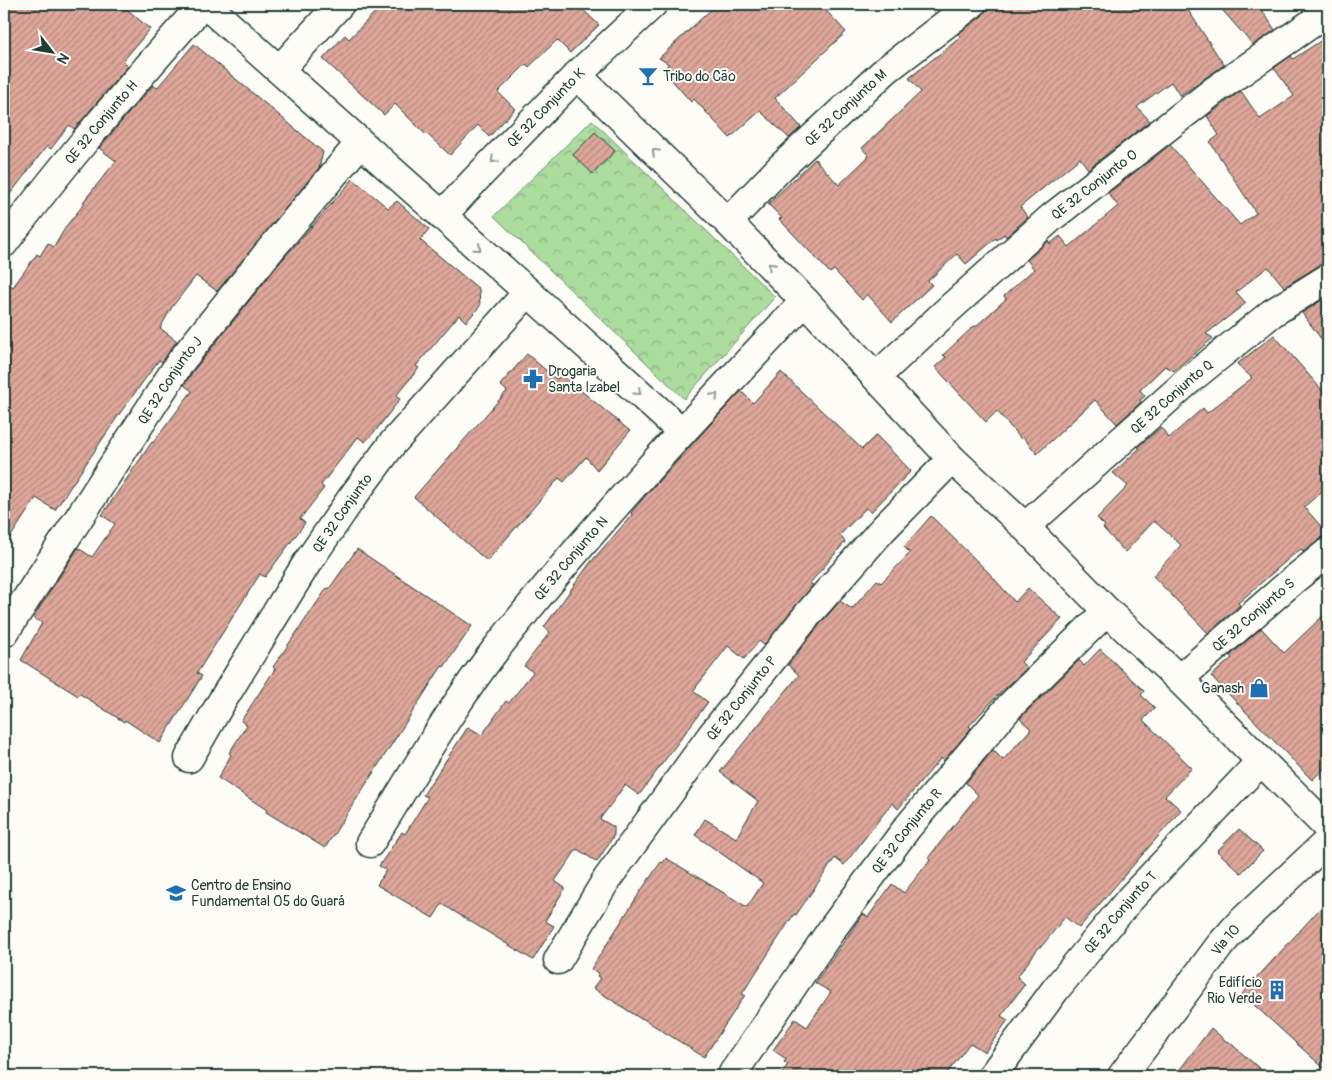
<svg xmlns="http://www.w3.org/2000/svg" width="1332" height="1080" viewBox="0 0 1332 1080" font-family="Pangolin,sans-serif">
<defs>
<pattern id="park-crowns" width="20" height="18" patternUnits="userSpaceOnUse" patternTransform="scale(1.25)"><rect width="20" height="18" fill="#acdd9e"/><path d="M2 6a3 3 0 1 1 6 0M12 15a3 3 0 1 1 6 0" fill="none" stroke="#8bb482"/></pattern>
<pattern id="building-hatch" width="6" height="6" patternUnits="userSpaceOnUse" patternTransform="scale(1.25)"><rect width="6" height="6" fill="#dfa79a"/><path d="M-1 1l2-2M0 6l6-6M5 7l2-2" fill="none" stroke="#b4897e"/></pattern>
</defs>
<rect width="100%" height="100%" fill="#fdfcf7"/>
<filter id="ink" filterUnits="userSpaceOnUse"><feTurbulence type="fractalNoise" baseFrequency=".02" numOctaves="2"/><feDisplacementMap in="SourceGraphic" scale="10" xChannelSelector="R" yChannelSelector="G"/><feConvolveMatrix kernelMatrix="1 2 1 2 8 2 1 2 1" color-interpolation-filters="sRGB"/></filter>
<g filter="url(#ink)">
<path fill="url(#park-crowns)" stroke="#668d69" d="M592,120L775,297L684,399L494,216Z"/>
<path fill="url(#building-hatch)" stroke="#1f3d34" d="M4,4H121L150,29L123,61L128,66L74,129L69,125L51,149L47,146L4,202Z
M383,4H577L599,25L570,53L557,40L529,67L526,64L498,92L515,109L489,137L478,125L450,155L427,134L426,135L395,104L384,115L323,59L345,35L349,39Z
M717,4H820L846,32L775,98L801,127L789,138L760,111L730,138L694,99L691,102L662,69L669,64L659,58Z
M987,4H1184L1224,65L1180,96L1171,82L1137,107L1150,121L1088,169L1080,158L1020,207L1028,217L1006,237L1004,234L997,240L996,238L966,264L957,254L928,281L932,285L892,322L867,294L862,300L834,270L830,273L779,219L782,218L768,204L815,159L839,185L869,156L862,148L921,92L909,78L961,37L958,34L982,16L986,10Z
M1217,4H1258L1275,30L1253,45Z
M1328,36V262L1320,265L1284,287L1268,267L1236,292L1246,303L1206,334L1213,338L1174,371L1165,366L1140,390L1145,396L1140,400L1141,402L1117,424L1095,400L1037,454L1023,437L1021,439L997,411L986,422L935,367L946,357L943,355L974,326L975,327L1006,299L1004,296L1034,269L1027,260L1048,241L1050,244L1060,236L1069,247L1118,206L1108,193L1170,145L1240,225L1256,213L1210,142L1219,135L1207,116L1241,91L1260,119L1294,96L1274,68L1291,56L1293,59Z
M194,44L323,152L319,168L217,291L196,276L172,307L160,328L177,341L162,362L159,360L120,413L55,510L36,498L4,547V280L13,287L37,254L40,256L48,243L54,247L67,225L85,203L83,202L116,161L99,148L153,85L157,88Z
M595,132L615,151L593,174L573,155Z
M353,179L388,208L397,201L429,229L420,240L479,289L480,306L466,322L459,315L416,366L419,368L396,396L400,399L377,429L365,442L358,437L321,485L324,488L300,519L305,523L265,577L260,574L197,673L202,676L160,743L125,720L124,722L80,694L78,696L21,660L42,623L33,618L78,548L92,557L115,524L102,515L152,442L153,443L192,391L184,385L194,370L278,265Z
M1328,296V348L1302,313Z
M1274,335L1328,397V486L1304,507L1328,534V537L1319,540L1304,552L1301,549L1293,555L1238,603L1240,605L1208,633L1153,576L1181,545L1154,521L1125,552L1103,528L1105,526L1097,518L1128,486L1113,473L1140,448L1138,447L1161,427L1169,438L1203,408L1207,413L1252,378L1237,364Z
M527,354L556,379L562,375L630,431L597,470L586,457L564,482L559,478L487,561L414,497L507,391L500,385Z
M781,372L862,449L876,435L911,471L871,512L866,508L840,535L845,542L810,583L813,585L764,645L759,641L744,659L728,646L693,691L708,702L639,795L625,785L600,819L614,827V835L597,862L577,849L555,881L565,888L545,921L554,926L533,960L442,904L433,918L377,885L386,870L379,866L402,832L405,834L428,797L423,795L468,727L482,735L506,701L509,703L533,672L524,666L550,632L544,627L590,563L632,515L631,513L647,494L741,391L753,403Z
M931,516L988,572L1015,602L1028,588L1062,619L1021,662L1027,668L996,697L969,726L971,728L944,761L941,758L898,809L892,803L844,865L835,858L796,915L794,914L742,994L745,995L704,1057L642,1018L641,1019L593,988L600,978L597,976L599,973L591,969L642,889L661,862L663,863L666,858L747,907L763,883L695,835L705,819L736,838L758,801L720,772L799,675L788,665L821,623L840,601L852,609L877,580L881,583L910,553L904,547Z
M357,549L472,626L444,667L442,666L325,848L266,812L267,810L218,778L231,755L229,753L247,725L241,721L275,669L273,667L327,588L329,589Z
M1328,611V765L1312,780L1211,676L1232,658L1230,656L1261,628L1284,653Z
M1100,649L1144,691L1141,695L1155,708L1143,720L1192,768L1165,796L1181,810L1079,928L1065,917L1041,947L1040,946L1017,977L1025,984L1001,1016L1008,1020L985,1052L970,1043L945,1076H780L788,1064L784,1062L786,1059L773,1050L795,1019L807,1027L831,992L815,983L863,914L868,917L892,884L904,893L930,860L928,858L978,795L966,783L993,750L1003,760L1031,729L1020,719L1021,717L1079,660L1084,666Z
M1239,829L1263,851L1241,873L1217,851Z
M1328,900V1072L1242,994Z
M1211,1028L1227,1042L1228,1041L1268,1076H1175Z"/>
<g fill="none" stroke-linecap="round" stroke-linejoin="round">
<defs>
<g id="minor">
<path d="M205,4L528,292L681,431"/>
<path d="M280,69L340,4"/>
<path d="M577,75L728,222L805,301L952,459L1025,527L1107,611L1179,679L1328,828"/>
<path id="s1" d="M442,216L475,180L577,75L653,4"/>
<path id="s2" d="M728,222L780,168L886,70L972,4"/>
<path id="s3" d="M4,243C66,160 134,82 203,4"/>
<path id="s4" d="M876,377L949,309L1052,217L1215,90L1328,12"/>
<path id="s5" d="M1025,527L1188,381L1272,313L1328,278"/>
<path id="s6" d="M4,633L181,361L266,255L360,143"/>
<path id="s7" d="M1179,679L1291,582L1328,552"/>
<path id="s8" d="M189,758L222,701L307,563L351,499L392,444L528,292"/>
<path id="s9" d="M370,843C411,778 449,710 496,649C591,527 698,414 805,301"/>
<path id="s10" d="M558,960L607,879L711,736L809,613L883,529L952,459"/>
<path id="s11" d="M733,1073L832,929L907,828L1010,706L1107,611"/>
<path id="s12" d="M992,1076L1055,990L1130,899L1261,761"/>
<path id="s13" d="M1122,1076L1221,944L1238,925L1328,841"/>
</g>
</defs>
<use href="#minor" stroke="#1f3d34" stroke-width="31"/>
<use href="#minor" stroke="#fdfcf7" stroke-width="28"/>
</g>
<defs><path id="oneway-chevron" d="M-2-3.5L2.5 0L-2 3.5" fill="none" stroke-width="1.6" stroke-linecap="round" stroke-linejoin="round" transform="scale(1.25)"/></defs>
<g stroke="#8e9c96">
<use href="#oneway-chevron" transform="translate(655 152) rotate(-136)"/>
<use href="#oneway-chevron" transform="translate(494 160) rotate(135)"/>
<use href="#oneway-chevron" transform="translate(478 248) rotate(41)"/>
<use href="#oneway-chevron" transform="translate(771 266) rotate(-134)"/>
<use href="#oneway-chevron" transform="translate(638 392) rotate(42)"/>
<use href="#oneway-chevron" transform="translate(715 396) rotate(-47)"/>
</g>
</g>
<defs>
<symbol id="bar-bare" viewBox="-9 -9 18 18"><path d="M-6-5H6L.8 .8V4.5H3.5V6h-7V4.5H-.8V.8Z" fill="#1f6fb2" stroke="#fdfcf7" stroke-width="2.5" paint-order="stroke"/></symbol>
<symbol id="pharmacy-bare" viewBox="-9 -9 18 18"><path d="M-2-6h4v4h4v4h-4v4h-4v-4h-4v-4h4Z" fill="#1f6fb2" stroke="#fdfcf7" stroke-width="2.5" paint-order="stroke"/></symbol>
<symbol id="shop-bare" viewBox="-9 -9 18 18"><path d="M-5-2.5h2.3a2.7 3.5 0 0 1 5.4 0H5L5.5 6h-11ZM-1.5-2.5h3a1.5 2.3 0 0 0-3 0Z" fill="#1f6fb2" stroke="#fdfcf7" stroke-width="2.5" paint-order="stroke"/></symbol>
<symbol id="school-bare" viewBox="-9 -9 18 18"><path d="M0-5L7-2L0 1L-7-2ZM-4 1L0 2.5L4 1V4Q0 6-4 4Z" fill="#1f6fb2" stroke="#fdfcf7" stroke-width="2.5" paint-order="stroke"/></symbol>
<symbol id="building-bare" viewBox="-9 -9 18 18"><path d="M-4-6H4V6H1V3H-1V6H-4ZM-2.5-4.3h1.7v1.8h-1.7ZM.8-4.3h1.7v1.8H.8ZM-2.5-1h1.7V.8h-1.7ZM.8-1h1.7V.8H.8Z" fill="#1f6fb2" stroke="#fdfcf7" stroke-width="2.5" paint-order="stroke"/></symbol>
</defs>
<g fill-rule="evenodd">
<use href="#bar-bare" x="634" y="62" width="28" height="28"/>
<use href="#pharmacy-bare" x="519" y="365" width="28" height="28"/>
<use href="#shop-bare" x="1245" y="674" width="28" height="28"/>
<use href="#school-bare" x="162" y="879" width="28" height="28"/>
<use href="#building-bare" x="1263" y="976" width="28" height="28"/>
</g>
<g text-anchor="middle" stroke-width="4" stroke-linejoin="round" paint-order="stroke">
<g font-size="14" fill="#1f3d34" stroke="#fdfcf7" text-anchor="start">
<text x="663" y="81">Tribo do Cão</text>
<text x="548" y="376">Drogaria<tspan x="548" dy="16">Santa Izabel</tspan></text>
<text x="1244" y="693" text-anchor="end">Ganash</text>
<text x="191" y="890">Centro de Ensino<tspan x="191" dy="16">Fundamental 05 do Guará</tspan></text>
<text x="1262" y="987" text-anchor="end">Edifício<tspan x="1262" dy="16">Rio Verde</tspan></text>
</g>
<g font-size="14" fill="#1f3d34" stroke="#fdfcf7">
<text dy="5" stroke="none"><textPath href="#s1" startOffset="150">QE 32 Conjunto K</textPath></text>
<text dy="5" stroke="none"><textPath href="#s2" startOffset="164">QE 32 Conjunto M</textPath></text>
<text dy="5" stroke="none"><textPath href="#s3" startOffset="155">QE 32 Conjunto H</textPath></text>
<text dy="5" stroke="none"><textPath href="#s4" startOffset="291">QE 32 Conjunto O</textPath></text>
<text dy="5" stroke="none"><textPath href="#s6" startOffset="302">QE 32 Conjunto J</textPath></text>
<text dy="5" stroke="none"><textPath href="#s5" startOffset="196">QE 32 Conjunto Q</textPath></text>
<text dy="5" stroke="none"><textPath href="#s8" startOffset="289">QE 32 Conjunto</textPath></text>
<text dy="5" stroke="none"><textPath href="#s9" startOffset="349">QE 32 Conjunto N</textPath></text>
<text dy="5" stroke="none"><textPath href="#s7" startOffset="98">QE 32 Conjunto S</textPath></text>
<text dy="5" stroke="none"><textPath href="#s10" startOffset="320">QE 32 Conjunto P</textPath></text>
<text dy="5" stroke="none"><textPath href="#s11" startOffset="298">QE 32 Conjunto R</textPath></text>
<text dy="5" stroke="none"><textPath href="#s12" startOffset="208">QE 32 Conjunto T</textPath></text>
<text dy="5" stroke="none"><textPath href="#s13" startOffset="171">Via 10</textPath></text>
</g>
</g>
<rect width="1332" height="1080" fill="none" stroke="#fdfcf7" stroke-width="20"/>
<rect x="10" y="10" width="1312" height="1060" fill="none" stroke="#1f3d34" stroke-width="2" filter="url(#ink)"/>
<g transform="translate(52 52) rotate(121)" stroke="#fdfcf7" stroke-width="4" paint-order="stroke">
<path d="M0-4L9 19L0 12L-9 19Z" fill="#1f3d34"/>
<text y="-8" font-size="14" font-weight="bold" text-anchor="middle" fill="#1f3d34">N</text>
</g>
</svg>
